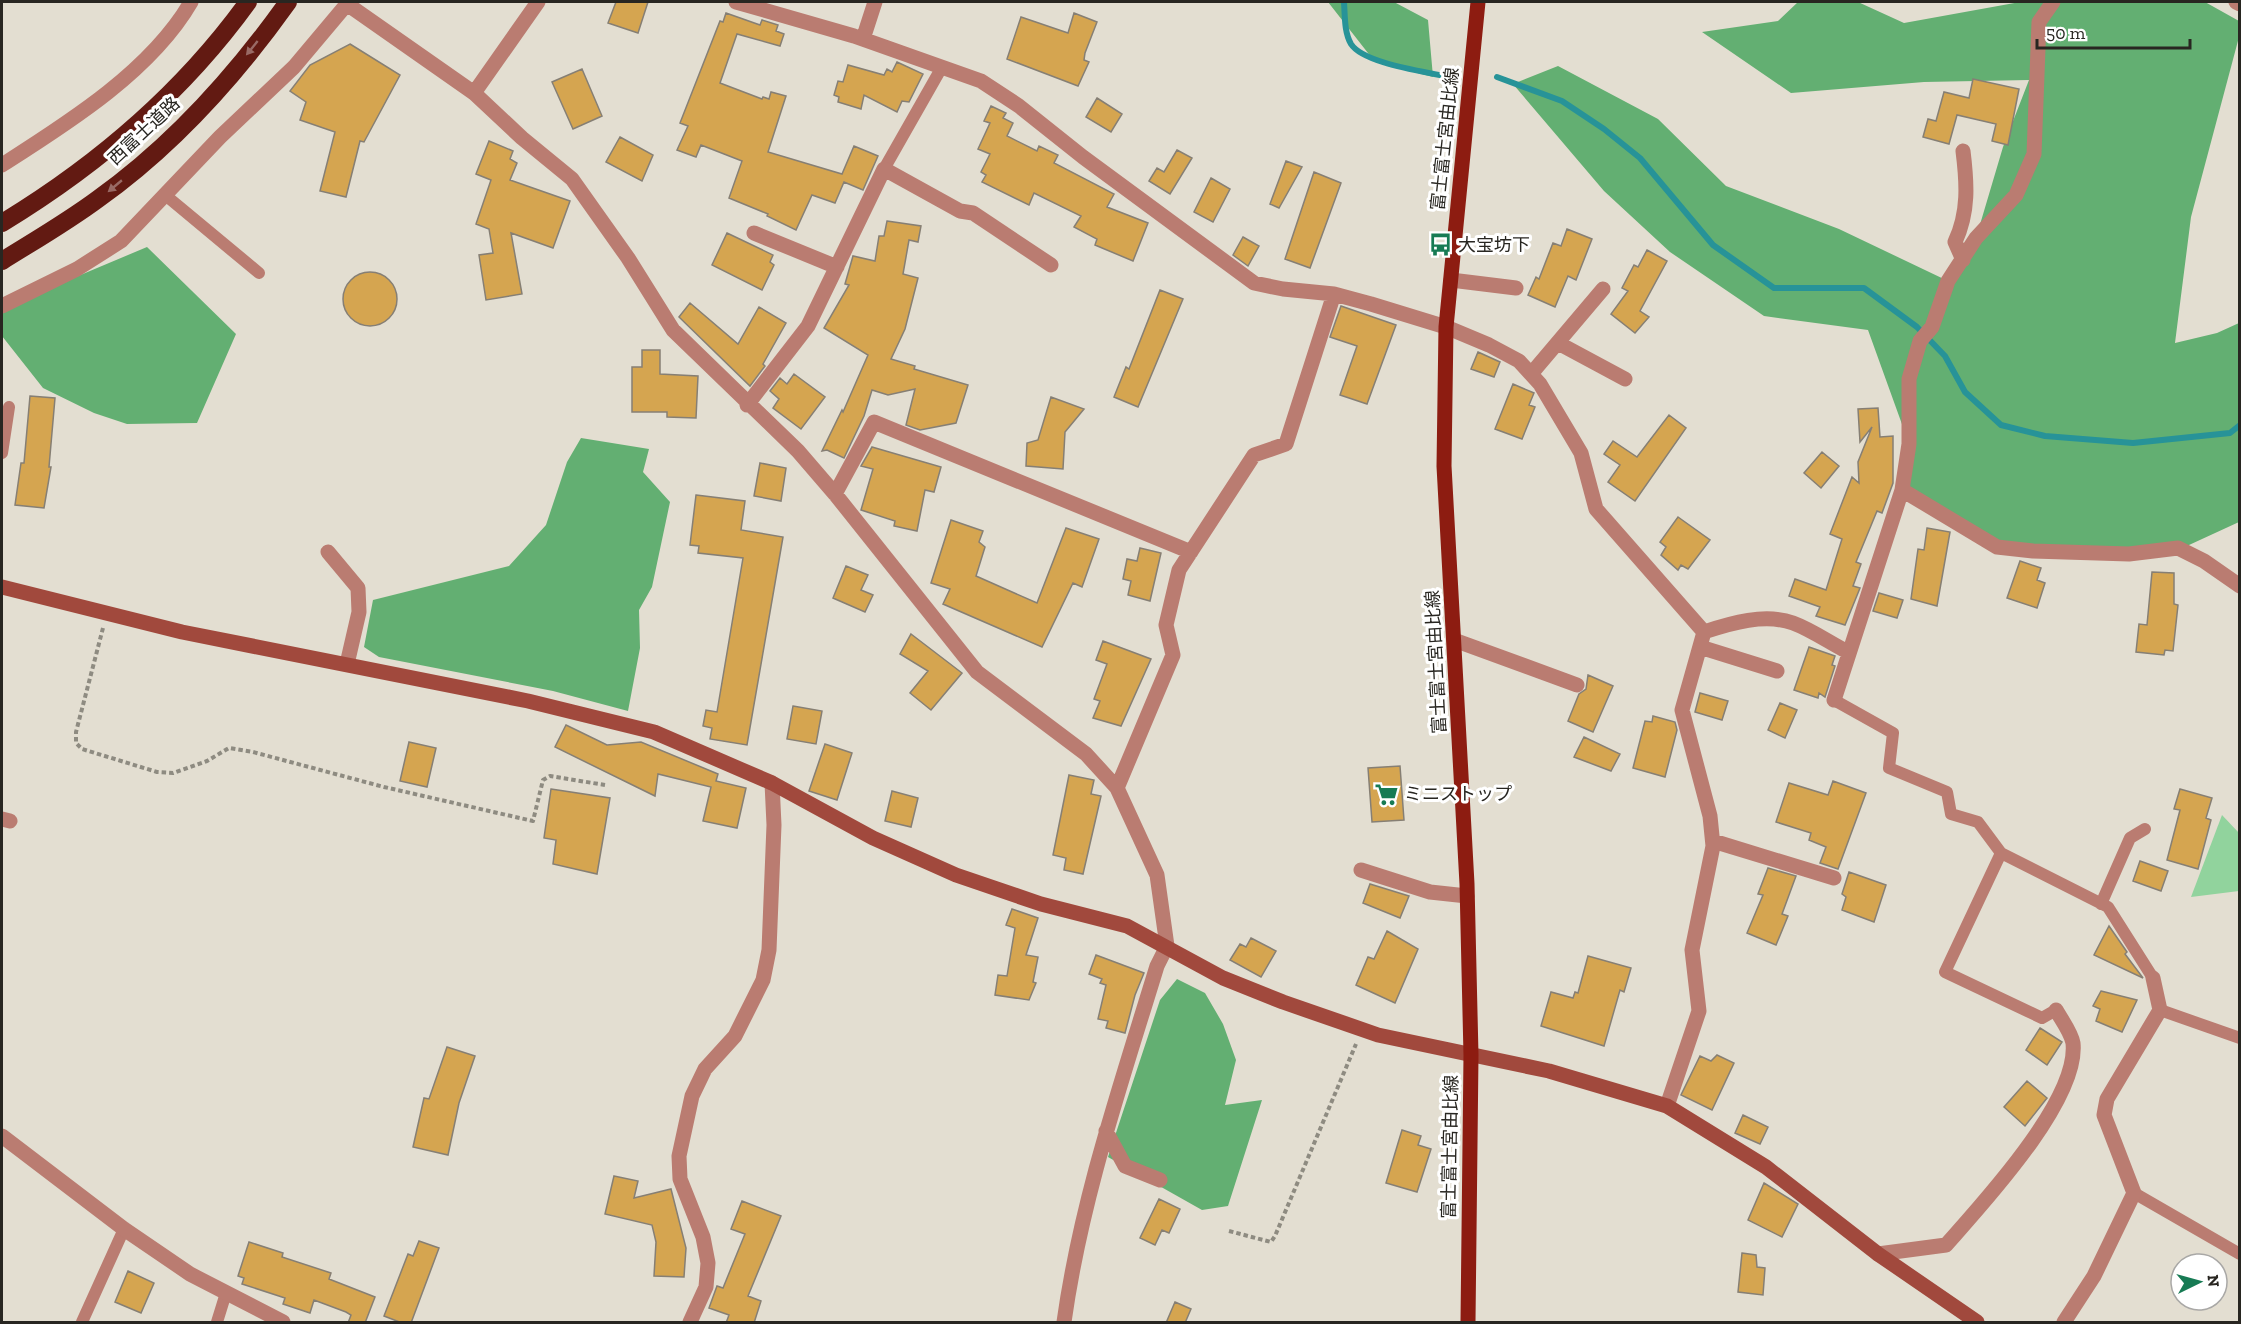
<svg xmlns="http://www.w3.org/2000/svg" width="2241" height="1324" viewBox="0 0 2241 1324" font-family="'Zilla Slab','Noto Sans JP',serif">
<rect width="100%" height="100%" fill="#e3ded1"/>
<path fill="#91d39d" d="M2222,815L2239,833V891L2191,897Z"/>
<path fill="#63af72" d="M1328,2H1394L1428,20L1433,77L1375,62Z
M1798,2H1858L1904,23L2020,2H2205L2239,21V37L2191,217L2175,343L2217,333L2239,323V522L2176,551L2010,548L1909,492L1912,452L1868,330L1764,316L1670,252L1604,191L1513,84L1558,66L1658,119L1726,186L1839,229L1948,281L1976,238L2003,147L2029,80L1924,82L1791,93L1702,32L1778,21Z
M147,247L236,334L197,423L127,424L94,413L43,388L2,336V308Z
M581,438L649,449L643,472L670,502L652,587L639,610L640,648L628,711L553,691L379,657L364,647L373,600L509,566L546,525L567,462Z
M1177,979L1205,993L1223,1024L1236,1060L1225,1105L1262,1100L1228,1206L1202,1210L1108,1157L1160,1000Z"/>
<g fill="none" stroke-linecap="round" stroke-linejoin="round">
<path stroke="#279398" stroke-width="6" d="M1344,2C1345,15 1344,32 1351,44C1363,63 1422,71 1444,76
M1497,77L1562,101L1604,129L1640,158L1713,245L1774,288H1864L1917,327L1945,356L1965,392L2001,425L2045,436L2133,443L2230,433L2240,425"/>
</g>
<path fill="#d5a550" stroke="#867f74" stroke-width="1.5" d="M616,2H648L638,33L608,23Z
M726,13L760,25L762,20L778,25L776,31L784,34L780,46L737,34L720,83L762,99L763,97L769,99L771,92L786,96L768,152L842,174L854,146L878,156L863,190L844,182L835,203L812,195L796,230L767,216L768,214L729,198L742,161L701,145L696,157L677,150L688,126L680,123L720,21L723,22Z
M1074,13L1097,22L1085,53L1084,60L1089,62L1078,86L1007,59L1021,17L1068,33Z
M350,44L400,75L364,142L360,141L346,197L320,191L335,132L300,120L306,102L290,91L310,65Z
M897,62L923,74L909,102L902,101L897,112L864,95L861,109L838,102L839,97L834,95L838,81L843,82L848,65L884,75L887,69L892,72Z
M582,69L602,116L573,129L552,82Z
M1973,79L2019,89L2008,145L1992,141L1996,124L1957,115L1949,144L1923,137L1928,119L1936,121L1944,92L1969,98Z
M1097,98L1122,114L1111,132L1086,117Z
M991,106L1006,113L1003,118L1013,123L1007,136L1037,151L1039,146L1058,155L1054,163L1114,194L1107,207L1148,223L1133,261L1095,245L1097,239L1074,227L1081,216L1034,193L1029,205L982,182L986,175L981,172L990,154L978,149L990,123L984,121Z
M620,137L653,155L642,181L606,162Z
M489,141L513,151L510,159L517,163L510,180L570,201L553,248L511,233L522,294L486,300L479,255L493,253L489,229L476,224L491,180L476,174Z
M1177,150L1192,158L1170,194L1149,181L1157,168L1164,172Z
M1286,161L1302,167L1279,208L1270,204Z
M1314,172L1341,183L1310,268L1285,259Z
M1211,178L1230,189L1213,222L1194,212Z
M887,221L921,226L918,242L909,240L903,274L918,278L905,329L891,359L915,366L914,369L968,385L956,423L920,430L906,425L915,389L888,395L872,390L864,416L844,458L827,450L822,451L842,410L843,412L868,355L824,328L849,285L845,284L853,256L875,261L879,236H884Z
M1567,229L1592,239L1576,280L1568,276L1555,307L1528,295L1536,277L1539,279L1553,243L1561,246Z
M727,233L773,255L770,262L774,265L762,290L712,265Z
M1243,237L1259,246L1248,266L1233,255Z
M1647,250L1667,261L1640,311L1649,317L1635,333L1611,314L1628,291L1622,288L1634,265L1638,267Z
M343 299a27 27 0 1 1 54 0a27 27 0 1 1-54 0Z
M1160,290L1183,299L1138,407L1114,397L1126,367L1129,369Z
M690,303L738,344L759,307L786,323L763,364L765,366L750,386L679,317Z
M1341,306L1396,325L1367,404L1340,395L1357,346L1330,337Z
M642,350H660V374L698,376L696,418L667,417V412H632V367H642Z
M1478,352L1500,362L1494,377L1471,369Z
M794,374L825,397L801,429L773,408L779,399L770,391L780,378L787,384Z
M1513,384L1534,393L1529,405L1535,407L1522,439L1495,429Z
M30,396L55,398L49,467H51L44,508L15,505L21,463H24Z
M1051,397L1084,409L1065,432L1063,469L1026,466L1027,443L1038,440Z
M1878,408L1880,437L1893,436V483L1882,513L1877,511L1856,562L1861,564L1853,586L1860,588L1845,625L1816,616L1820,607L1789,596L1795,579L1826,590L1842,539L1830,534L1852,477L1859,483L1858,462L1872,427L1860,442L1858,409Z
M1669,415L1686,428L1635,501L1608,482L1620,465L1604,454L1613,441L1637,457Z
M872,447L941,467L934,492L925,490L917,531L894,526L895,521L861,510L873,469L861,466Z
M1822,452L1839,466L1821,488L1804,473Z
M760,463L786,468L781,501L754,496Z
M696,495L745,501L741,530L783,537L747,745L710,739L712,728L703,726L706,710L717,712L743,558L698,553L699,546L690,545Z
M1678,517L1710,540L1688,569L1681,565L1678,570L1661,555L1666,547L1660,542Z
M951,520L983,531L979,542L985,547L976,576L1037,603L1066,528L1099,539L1082,587L1073,583L1042,647L943,604L950,589L931,583Z
M1927,528L1950,532L1937,606L1911,599L1918,549L1924,550Z
M1140,548L1161,553L1150,601L1128,595L1131,581L1123,579L1127,559L1137,561Z
M2020,561L2041,568L2037,580L2045,583L2037,608L2007,598Z
M846,566L868,575L861,590L873,595L865,612L833,598Z
M2152,572L2174,573V604L2178,605L2173,651L2165,650L2164,655L2136,652L2139,624L2147,625Z
M1879,593L1903,600L1897,618L1873,611Z
M911,634L962,673L931,710L910,693L928,671L900,654Z
M1103,641L1151,659L1121,726L1093,718L1100,701L1094,699L1107,664L1096,660Z
M1809,647L1835,656L1832,665L1835,666L1825,697L1819,693L1818,698L1794,690Z
M1588,675L1613,686L1593,732L1568,721L1579,694L1586,689Z
M1700,693L1728,701L1722,720L1695,712Z
M1780,703L1797,710L1785,738L1768,730Z
M793,706L822,711L816,744L787,739Z
M1653,716L1675,722L1677,730L1665,777L1633,768L1645,721L1652,722Z
M566,725L607,745L641,742L718,774L716,781L746,788L737,828L703,821L711,787L658,774L655,796L555,747Z
M1584,737L1620,754L1611,771L1574,757Z
M409,742L436,748L427,787L400,781Z
M825,744L852,753L837,800L809,791Z
M1400,766L1404,820L1372,822L1368,768Z
M1069,775L1094,780L1091,794L1101,796L1083,874L1064,870L1066,858L1053,855Z
M1833,781L1866,793L1838,869L1820,863L1826,847L1809,840L1811,833L1776,822L1789,783L1828,795Z
M551,789L610,798L597,874L553,864L556,840L544,838Z
M2180,789L2212,798L2206,818L2211,820L2198,869L2167,860L2180,810L2174,809Z
M892,791L918,798L911,827L885,821Z
M2140,861L2168,871L2161,891L2133,881Z
M1768,868L1796,876L1782,914L1788,916L1776,945L1747,933L1763,895L1758,894Z
M1849,872L1886,885L1874,922L1842,910L1846,897L1842,894Z
M1370,884L1409,896L1400,918L1363,903Z
M1012,909L1038,918L1026,955L1038,957L1033,982L1036,983L1029,1000L995,995L998,975L1007,976L1015,928L1006,925Z
M2109,926L2127,952L2125,954L2143,978L2094,955Z
M1387,931L1418,949L1395,1003L1356,985L1368,957L1374,959Z
M1251,938L1276,951L1261,977L1230,960L1240,944L1246,947Z
M1096,955L1144,973L1135,995L1125,1033L1106,1028L1108,1021L1098,1019L1106,985L1100,983L1102,979L1089,974Z
M1588,956L1631,968L1624,992L1620,990L1604,1046L1541,1026L1551,992L1573,998L1575,992L1578,993Z
M2101,991L2137,1000L2122,1032L2096,1021L2100,1009L2093,1006Z
M2040,1028L2062,1042L2047,1065L2026,1050Z
M447,1047L475,1056L459,1103L448,1155L413,1147L424,1098L429,1099Z
M1717,1055L1734,1063L1712,1110L1681,1095L1700,1056L1711,1061Z
M2027,1081L2047,1098L2025,1126L2004,1107Z
M1743,1115L1768,1127L1760,1144L1735,1133Z
M1402,1130L1421,1136L1418,1145L1431,1149L1417,1192L1386,1183Z
M614,1176L638,1181L634,1198L671,1189L686,1248L684,1277L654,1276L656,1242L652,1225L605,1214Z
M1764,1183L1798,1204L1782,1237L1748,1220Z
M1159,1199L1180,1209L1169,1233L1162,1230L1155,1245L1140,1238Z
M742,1201L781,1216L748,1296L761,1301L754,1323H726L729,1315L709,1308L717,1286L723,1288L745,1234L731,1229Z
M419,1241L439,1248L411,1323H402L384,1316L408,1254L413,1256Z
M249,1242L283,1253L282,1257L331,1273L329,1279L375,1297L365,1323H348L351,1315L346,1312L314,1300L310,1313L283,1304L285,1298L242,1284L244,1278L238,1276Z
M1742,1253L1756,1255L1757,1267L1765,1268L1763,1295L1738,1292Z
M128,1271L154,1283L141,1313L115,1302Z
M1175,1302L1191,1309L1185,1323H1166Z"/>
<g fill="none" stroke-linecap="round" stroke-linejoin="round">
<path stroke="#8e8b81" stroke-width="4" stroke-dasharray="4.5 3" stroke-linecap="butt" d="M103,628L76,732V743L82,749L157,772L173,773L207,761L229,748L253,752L384,787L533,821L543,780L550,776L605,785
M1229,1231L1271,1242L1275,1236L1356,1044"/>
<path stroke="#ba7c71" stroke-width="12" d="M884,169L942,67
M164,194L259,273
M2,453L9,407
M1834,700L1893,733L1889,768L1947,792L1951,814L1978,822L2001,853L2108,907L2153,978
M2001,853L1945,972L2042,1018L2056,1010
M2101,904L2130,838L2145,829
M2160,1010L2240,1038
M2134,1193L2240,1254
M82,1322L124,1229
M217,1322L226,1293"/>
<path stroke="#ba7c71" stroke-width="15" d="M736,2L854,36L981,81L1019,106L1083,157L1254,283L1283,289L1334,294L1371,304L1446,327L1489,345L1519,361L1540,384L1581,453L1596,509L1704,632
M2236,2L2240,4
M863,39L875,2
M474,93L538,2
M1963,151C1967,183 1969,212 1955,242L1963,260
M2,165C68,123 151,71 191,2
M754,233L837,267
M1451,280L1516,288
M2,306L77,269L121,241L220,137L294,67L347,4L474,93L522,138L572,179L628,258L673,330L798,451L835,494L977,672L1086,754L1117,788L1157,875L1167,946L1157,966C1121,1084 1081,1200 1064,1322
M1558,343L1625,379
M1531,374L1603,289
M747,405L808,326L884,169L960,211L973,213L1051,265
M1902,490L1997,547L2033,551L2129,554L2178,548L2204,561L2240,586
M835,494L874,422L1191,552
M328,552L358,588L359,612L347,664
M1704,632C1731,623 1765,613 1793,623C1812,630 1830,643 1848,652
M1454,640L1577,685
M1700,647L1777,671
M1834,700L1902,490L1909,444V379L1920,341L1932,327L1948,281L1976,238L2016,195L2034,154L2039,22L2053,2
M1117,788L1173,655L1166,625L1179,570L1254,455L1286,444L1334,294
M2,819L10,821
M1713,841L1834,878
M1361,870L1430,892L1467,896
M1667,1106L1699,1011L1692,950L1713,846L1710,816L1682,710L1704,632
M1106,1131L1125,1166L1160,1180
M2,1136L124,1229L190,1274L283,1322
M1878,1254L1946,1245C1983,1203 2079,1100 2073,1043C2071,1032 2061,1019 2056,1010
M690,1322L706,1287L708,1263L703,1237L680,1179L679,1156L692,1096L705,1069L735,1036L763,980L769,950L774,825L772,783
M2064,1322L2094,1276L2134,1193L2104,1115L2107,1099L2160,1010L2153,978"/>
<path stroke="#a1493d" stroke-width="15" d="M2,587L182,632L528,701L654,732L772,783L873,838L956,875L1041,904L1127,926L1223,978L1283,1002L1378,1035L1549,1071L1667,1106L1766,1167L1878,1254L1977,1322"/>
<path stroke="#8d1c11" stroke-width="15" d="M1468,1322L1471,1055L1467,884L1444,466L1446,327L1478,2"/>
<path stroke="#621a12" stroke-width="18" d="M2,223C96,166 183,92 248,2
M2,261C34,241 67,222 98,199C171,147 236,75 288,2"/>
</g>
<defs><path id="oneway-solid" d="M-6-.8H1V-3.2L6.5 0L1 3.2V.8H-6Z" transform="scale(1.5)"/></defs>
<g fill="#996a65">
<use href="#oneway-solid" transform="translate(252 48) rotate(129)"/>
<use href="#oneway-solid" transform="translate(115 186) rotate(140)"/>
</g>
<defs>
<symbol id="bus-bare" viewBox="-9 -9 18 18"><path d="M-5-6H5V4H4V6H2V4H-2V6H-4V4H-5ZM-3.5-4V0h7V-4ZM-3.5 1.2v1.5H-2V1.2ZM2 1.2v1.5H3.5V1.2Z" fill="#177b54" stroke="#fff" stroke-width="2.5" paint-order="stroke"/></symbol>
<symbol id="supermarket-bare" viewBox="-9 -9 18 18"><path d="M-6-5.5h2.5l.6 2H6L4.5 2H-2.5L-4.4-4H-6ZM-1.5 3.2a1.3 1.3 0 1 0 .1 0ZM3 3.2a1.3 1.3 0 1 0 .1 0Z" fill="#177b54" stroke="#fff" stroke-width="2.5" paint-order="stroke"/></symbol>
</defs>
<g fill-rule="evenodd">
<use href="#bus-bare" x="1424" y="228" width="33" height="33"/>
<use href="#supermarket-bare" x="1370" y="778" width="33" height="33"/>
</g>
<g text-anchor="middle" stroke-width="6" stroke-linejoin="round" paint-order="stroke">
<g font-size="18" fill="#282621" stroke="#fff">
<text transform="translate(144 131) rotate(-43)" y="6">西富士道路</text>
<text transform="translate(1445 139) rotate(-84)" y="6">富士富士宮由比線</text>
<text transform="translate(1436 662) rotate(-93)" y="6">富士富士宮由比線</text>
<text transform="translate(1450 1147) rotate(-89)" y="6">富士富士宮由比線</text>
</g>
<g font-size="18" fill="#282621" stroke="#fff" text-anchor="start">
<text x="1458" y="251">大宝坊下</text>
<text x="1404" y="800">ミニストップ</text>
</g>
</g>
<rect width="2241" height="1324" fill="none" stroke="#282621" stroke-width="6"/>
<g transform="translate(2199 1282) rotate(85)"><circle r="28" fill="#ffffff" stroke="#a9a8a6" stroke-width="1.5"/>
<path d="M0-4.5L10 22L0 15L-10 22Z" fill="#177b54"/>
<text y="-9" font-size="16" font-weight="bold" text-anchor="middle" fill="#282621">N</text>
</g>
<path d="M2037 39v9h153v-9" fill="none" stroke="#282621" stroke-width="3"/>
<text x="2046" y="39" font-size="18" fill="#282621" stroke="#ffffff" stroke-width="4.5" paint-order="stroke">50 m</text>
</svg>
